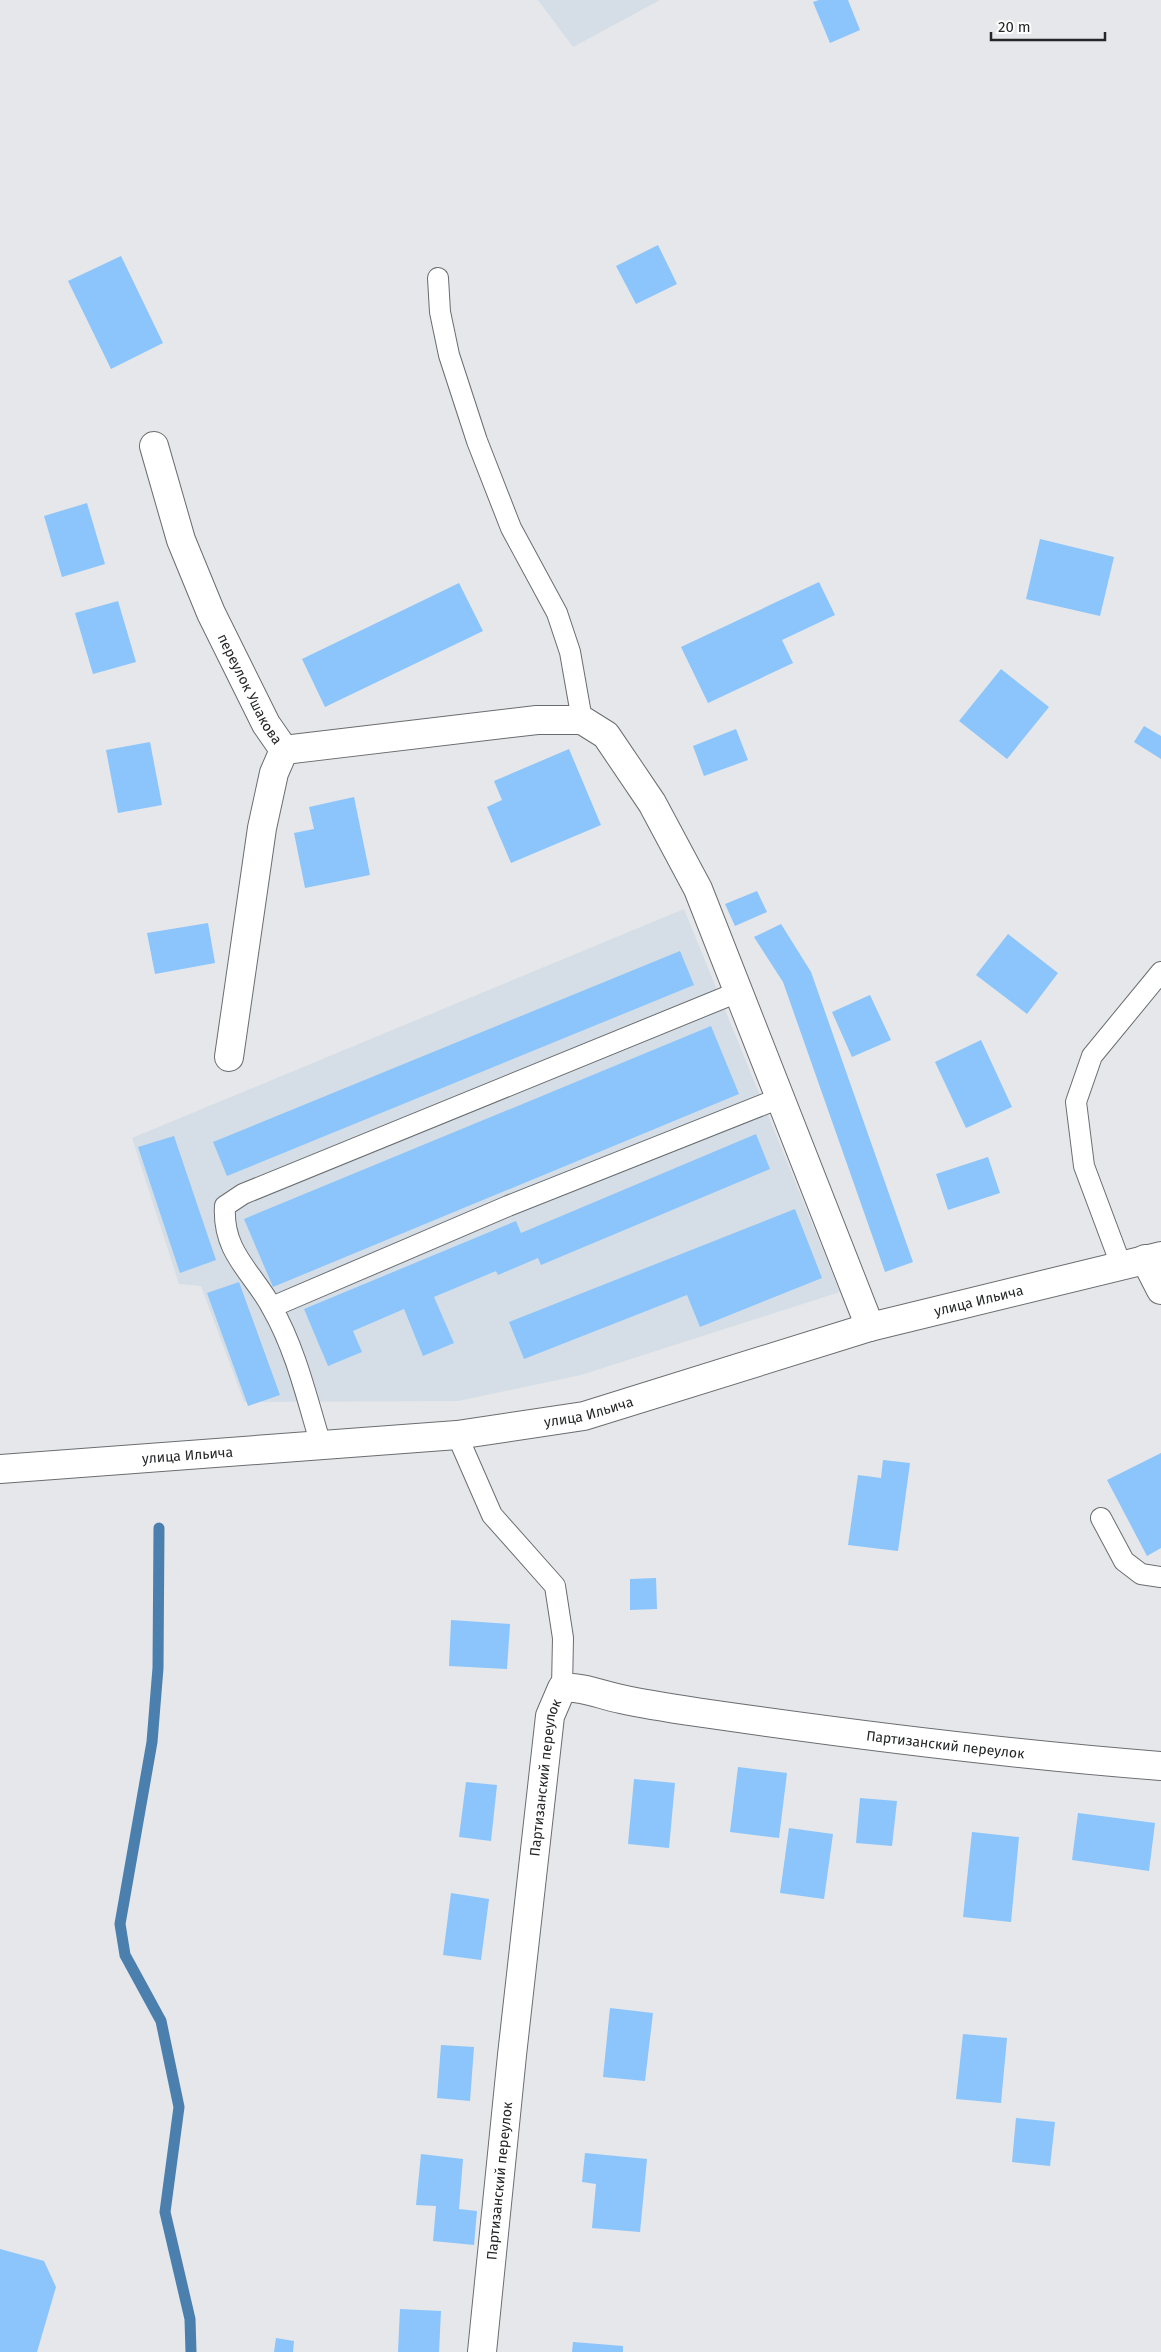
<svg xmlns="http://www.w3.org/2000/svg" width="1161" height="2352" viewBox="0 0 1161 2352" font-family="'Fira Sans',sans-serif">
<rect width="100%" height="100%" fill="#e5e7ea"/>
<path fill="#d5dee6" d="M538,0H660L573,47Z
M684,909L840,1292L581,1375L458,1401L244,1402L201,1286L179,1284L132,1138Z"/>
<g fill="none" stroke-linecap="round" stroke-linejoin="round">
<path stroke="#4b7fad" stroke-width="11" d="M159,1528L158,1668L152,1742L120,1924L125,1955L161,2021L179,2107L165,2212L190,2319L191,2352"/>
</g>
<path fill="#8bc5fb" d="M819,0H848L860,30L830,43L813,2Z
M658,245L677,284L636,304L616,266Z
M121,256L163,343L111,369L68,281Z
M87,503L105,564L62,577L44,516Z
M1040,539L1114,557L1100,616L1026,599Z
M819,582L835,615L782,640L793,663L708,703L681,647Z
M459,583L483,631L325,707L302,659Z
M118,601L136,662L93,674L75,613Z
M1001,669L1049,707L1007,759L959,721Z
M1144,726L1161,736V759L1134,742Z
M736,729L748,760L704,776L693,746Z
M150,742L162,805L118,813L106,750Z
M569,749L601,825L511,863L487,807L502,800L494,781Z
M354,797L370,875L305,888L294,833L314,829L309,807Z
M757,891L767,912L735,926L725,904Z
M208,923L215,963L155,974L147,933Z
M781,924L811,972L913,1262L885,1272L783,982L754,937Z
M1008,934L1058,973L1027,1014L976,975Z
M680,951L694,985L227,1176L213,1142Z
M870,995L891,1040L852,1057L832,1012Z
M711,1026L739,1094L273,1287L244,1219Z
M981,1040L1012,1107L966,1128L935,1062Z
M756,1134L770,1169L541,1265L538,1258L498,1275L496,1271L434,1297L454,1343L423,1356L404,1309L353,1331L362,1352L328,1366L304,1309L516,1221L521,1233Z
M174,1136L216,1260L180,1273L138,1147Z
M988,1157L1000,1193L948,1210L936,1174Z
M795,1209L822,1278L700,1327L687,1295L524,1359L509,1322Z
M239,1282L280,1395L248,1406L207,1293Z
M1161,1453V1548L1147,1556L1107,1480Z
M883,1460L910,1463L898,1551L848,1545L858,1475L881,1478Z
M656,1578L657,1609L630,1610V1579Z
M451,1620L510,1624L507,1669L449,1666Z
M738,1767L787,1773L779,1838L730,1832Z
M634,1779L675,1783L669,1848L628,1844Z
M466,1782L497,1785L491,1841L459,1837Z
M860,1798L897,1801L892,1846L856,1843Z
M1078,1813L1155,1823L1149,1871L1072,1860Z
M789,1828L833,1834L824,1899L780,1893Z
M972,1832L1019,1837L1011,1922L963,1917Z
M451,1893L489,1899L481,1960L443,1955Z
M610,2008L653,2013L645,2081L603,2077Z
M963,2034L1007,2038L1001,2103L956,2099Z
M441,2045L474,2047L470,2101L437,2098Z
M1016,2118L1055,2122L1050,2166L1012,2162Z
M585,2153L647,2159L640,2232L592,2228L596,2184L582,2182Z
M421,2154L463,2159L459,2209L477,2211L474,2245L433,2241L436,2206L416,2205Z
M0,2249L44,2261L56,2287L37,2352H0Z
M400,2309L441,2311L439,2352H398Z
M276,2338L294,2341L293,2352H274Z
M573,2342L623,2346V2352H572Z"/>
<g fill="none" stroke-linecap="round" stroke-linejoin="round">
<defs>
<path id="lane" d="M438,278L440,312L449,355L477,441L511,528L557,613L570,652L582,720
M1121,1265L1084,1166L1076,1102L1092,1056L1161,972
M272,1307L508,1206L780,1098
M457,1435L492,1515L555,1586L563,1638L562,1688
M321,1445C307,1399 296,1350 272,1308C253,1272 222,1253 225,1206L243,1194L738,992
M1101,1518L1124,1561L1141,1574L1161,1577"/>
<g id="street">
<path id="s1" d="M154,446L181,540L211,613L266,724L284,750L274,773L262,828L229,1057"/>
<path d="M284,750L537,720H582L606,735L652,803L698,889L870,1327"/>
<path d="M1145,1259L1161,1290"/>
<path id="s2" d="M0,1469L457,1435L584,1416L870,1327L1161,1256"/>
<path id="s3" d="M482,2352L512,2055L550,1716L562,1688C582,1686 601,1695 621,1699C648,1705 676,1709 703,1713C855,1735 1008,1754 1161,1766"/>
</g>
</defs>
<use href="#lane" stroke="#6a6d6f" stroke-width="22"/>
<use href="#street" stroke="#6a6d6f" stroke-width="30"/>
<use href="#lane" stroke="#fff" stroke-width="20"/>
<use href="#street" stroke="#fff" stroke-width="28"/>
</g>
<g text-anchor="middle" stroke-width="4" stroke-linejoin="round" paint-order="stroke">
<g font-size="14" fill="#252627" stroke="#fff">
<text dy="5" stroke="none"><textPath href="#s1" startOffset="262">переулок Ушакова</textPath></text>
<text dy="5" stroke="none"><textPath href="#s2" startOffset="998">улица Ильича</textPath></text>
<text dy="5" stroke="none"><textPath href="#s2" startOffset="592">улица Ильича</textPath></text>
<text dy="5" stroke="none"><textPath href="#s2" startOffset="188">улица Ильича</textPath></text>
<text dy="5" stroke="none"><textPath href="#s3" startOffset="1058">Партизанский переулок</textPath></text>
<text dy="5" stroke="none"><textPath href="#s3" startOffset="578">Партизанский переулок</textPath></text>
<text dy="5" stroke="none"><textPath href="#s3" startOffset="172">Партизанский переулок</textPath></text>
</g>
</g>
<path d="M991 32v8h114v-8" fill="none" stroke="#252627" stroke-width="2.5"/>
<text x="998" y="32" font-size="15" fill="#252627" stroke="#ffffff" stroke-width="4" paint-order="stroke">20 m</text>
</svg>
